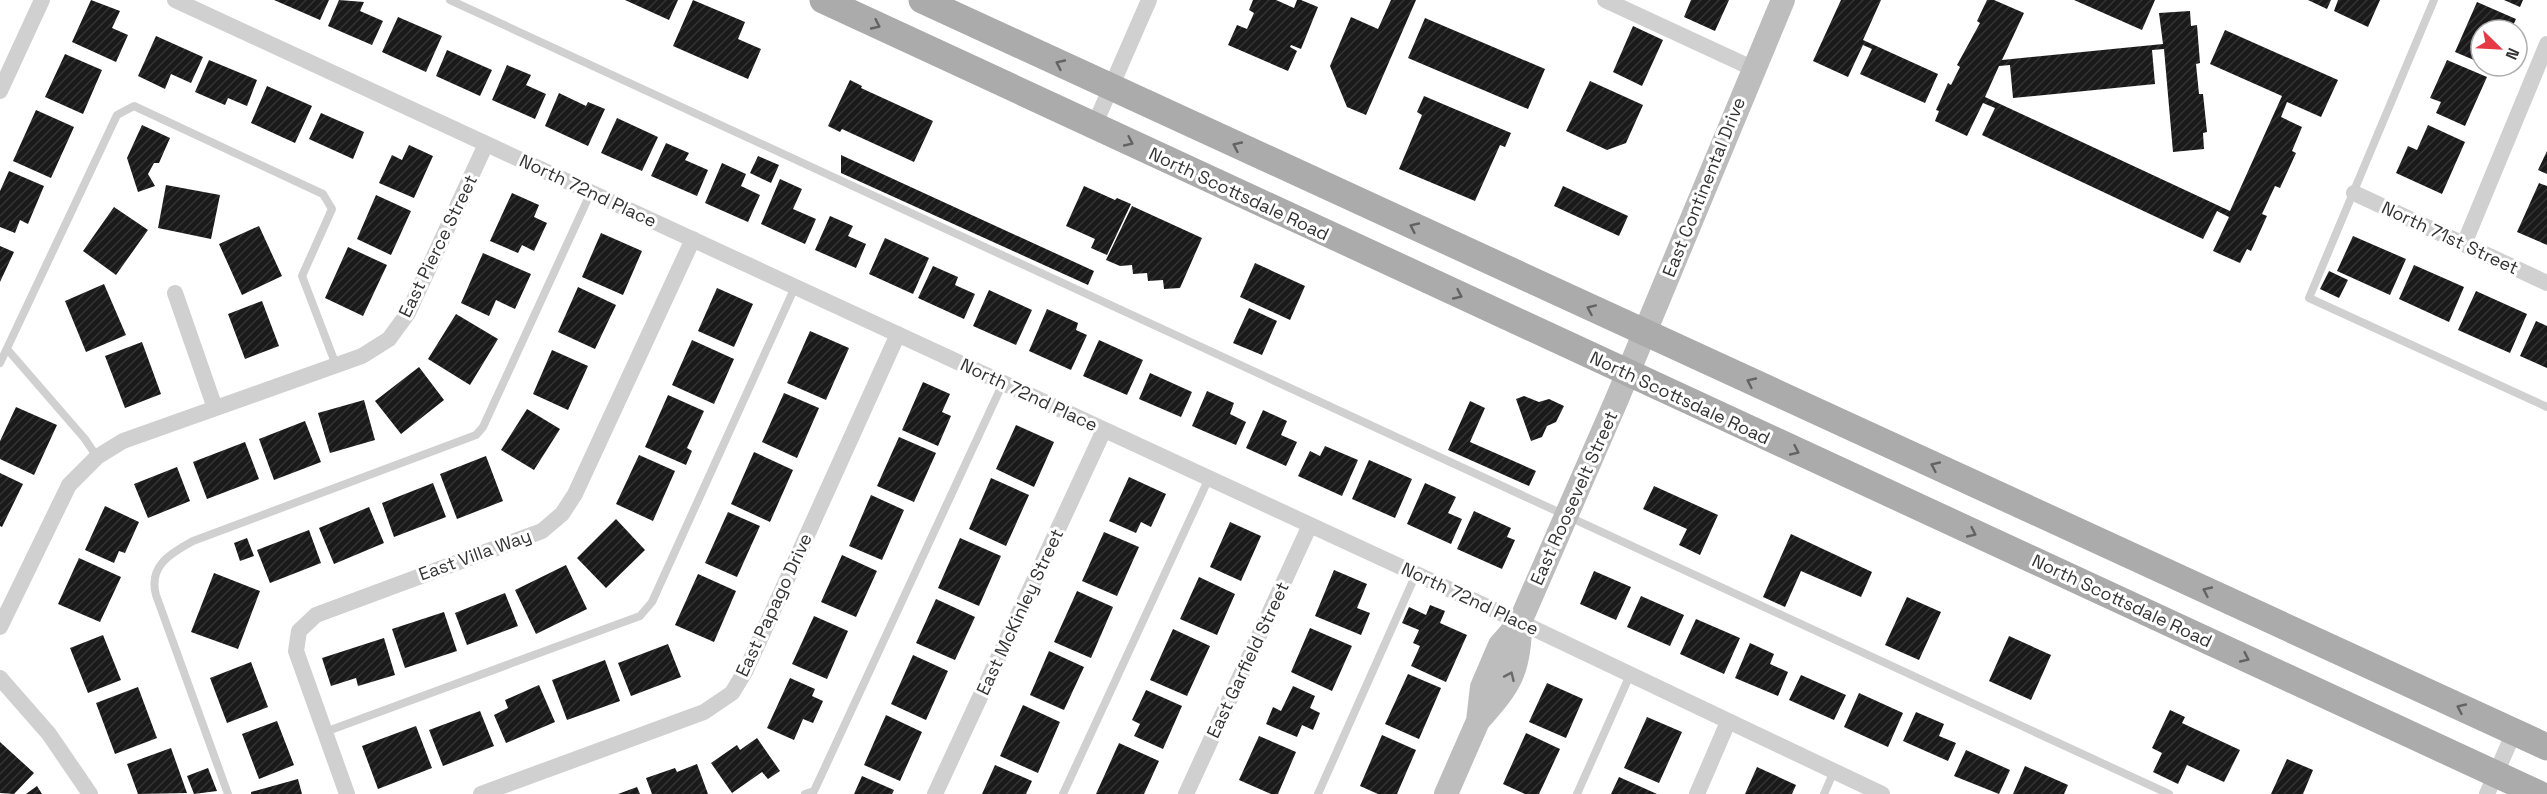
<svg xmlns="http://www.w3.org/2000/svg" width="2547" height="794" viewBox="0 0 2547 794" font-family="'Space Grotesk',sans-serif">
<defs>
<pattern id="building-hatch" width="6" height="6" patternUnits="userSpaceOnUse" patternTransform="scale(1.5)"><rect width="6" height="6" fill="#1a1a1a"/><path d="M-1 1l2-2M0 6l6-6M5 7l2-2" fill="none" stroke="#333"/></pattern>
</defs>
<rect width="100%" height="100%" fill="#fff"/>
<path fill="url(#building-hatch)" d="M91,0L120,11L112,28L128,35L116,62L72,42Z
M274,0H329L320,20Z
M339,0L364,2L360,11L383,21L372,45L328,26Z
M625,0H678L669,20Z
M693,0L745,22L738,39L761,49L748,79L673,46Z
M1253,0H1276L1294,8L1297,0H1301L1318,7L1301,49L1291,45L1290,47L1297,51L1288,71L1228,45L1237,25L1247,29L1254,13L1249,10Z
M1391,0H1416L1366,115L1347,107L1330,66L1351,17L1378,29Z
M1691,0H1729L1715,31L1684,17Z
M1841,0H1881L1863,40L1938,74L1925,103L1860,74L1872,49L1863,45L1848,77L1813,61Z
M1987,0H1994L2024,13L2002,60L2163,44L2159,13L2190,11L2191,26L2197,25L2200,63L2196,64L2199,94H2203L2207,132L2203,133L2204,149L2173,152L2164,49L2152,50L2155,84L2013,98L2010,65L1999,66L1985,97L2230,211L2282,96L2210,64L2225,30L2338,80L2321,117L2287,102L2281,117L2302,127L2292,151L2296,153L2280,188L2275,186L2262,214L2267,216L2251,251L2247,249L2240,263L2213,251L2229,217L2217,211L2203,239L1982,135L1995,108L1983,103L1967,136L1935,121L1939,111L1936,110L1948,83L1951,85L1960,67L1957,65L1980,23L1977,21Z
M2074,0H2155L2142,30Z
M2308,0H2331L2327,9Z
M2338,0H2380L2368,27L2334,11Z
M2504,0H2523L2520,7Z
M2477,2L2516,19L2511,30H2481V63L2455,52Z
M398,17L442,36L426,72L382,52Z
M1425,18L1545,69L1528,109L1408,58Z
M1633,26L1663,40L1642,86L1613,72Z
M156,36L203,57L191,83L171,74L165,89L138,76Z
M447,50L492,70L480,96L436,76Z
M65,54L102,70L83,114L45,97Z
M209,60L257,80L247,106L228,98L225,105L195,92Z
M2447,60L2487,77L2465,126L2436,113L2441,102L2430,98Z
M507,65L531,75L526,85L546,94L535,119L492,100Z
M850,80L862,86L861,88L933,121L914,162L842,129L840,132L828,126Z
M1590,81L1643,105L1626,143L1607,150L1566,131Z
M267,86L312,106L295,143L251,123Z
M559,93L586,106L588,102L605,109L588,146L545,126Z
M1424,96L1511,133L1505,147L1500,145L1475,201L1399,169L1422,115L1417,112Z
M36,110L74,127L51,178L13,161Z
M321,113L364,132L353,159L309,139Z
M617,118L658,137L642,171L601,153Z
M142,125L170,138L159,163H154L148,174L155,186L138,192L127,158Z
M2428,125L2465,142L2442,194L2396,173L2408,146L2417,150Z
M666,143L689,153L685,160L708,170L697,196L651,176Z
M409,145L433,156L414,198L379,183L392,155L402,160Z
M2547,151V174L2538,170Z
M841,155L1094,271L1088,285L841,173Z
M758,156L779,165L771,183L750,173Z
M722,163L746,174L741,186L760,195L748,222L705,203Z
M9,171L44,186L28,224L20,220L15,233L0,227V191Z
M780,179L802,189L793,209L816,219L805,244L761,224Z
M2539,183L2547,186V245L2517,232Z
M166,185L220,195L211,239L158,228Z
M1084,186L1115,200L1117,198L1131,204L1107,255L1091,248L1095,239L1066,226Z
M1563,186L1628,216L1619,236L1554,206Z
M512,193L539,205L534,217L547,223L534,251L522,245L518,253L490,241Z
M376,195L411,211L391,255L357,239Z
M1132,206L1202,238L1180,288L1164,289L1163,280L1148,281L1147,273L1133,274L1132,265L1120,266L1106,260Z
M114,207L148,230L116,275L83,251Z
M830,216L853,226L848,236L866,244L856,268L815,250Z
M259,226L282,276L242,295L219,244Z
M601,233L642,251L623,295L582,277Z
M2353,236L2406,259L2390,295L2337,271Z
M885,238L929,258L913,294L869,274Z
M0,246L14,252L0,282Z
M348,247L387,265L363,316L325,298Z
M483,253L531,274L515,309L496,300L489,316L461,303Z
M1255,263L1305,286L1290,320L1240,297Z
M2414,265L2464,287L2449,322L2399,299Z
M933,266L958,277L955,285L975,294L964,319L918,298Z
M2329,271L2348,280L2339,298L2320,289Z
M104,284L126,335L86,352L65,301Z
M578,287L616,305L595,349L558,332Z
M717,288L753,304L734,347L698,331Z
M989,290L1032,310L1016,345L973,326Z
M2476,291L2527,314L2510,353L2458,330Z
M262,301L279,346L245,359L228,314Z
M1249,308L1277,321L1262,355L1233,343Z
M1047,309L1078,323L1076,330L1087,335L1071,370L1029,351Z
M456,314L498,339L470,385L428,359Z
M2536,321L2547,326V368L2520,356Z
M810,331L849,348L826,400L787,383Z
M692,340L734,359L714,404L672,385Z
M1099,340L1143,360L1127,395L1083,376Z
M142,342L161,394L125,408L105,356Z
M552,350L588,366L568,410L533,394Z
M419,367L444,400L401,434L375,401Z
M1150,373L1192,392L1181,417L1139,399Z
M923,382L950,394L942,412L951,416L938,446L902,430Z
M1207,391L1234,403L1230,414L1246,422L1236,445L1192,426Z
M784,393L819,408L797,458L762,442Z
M668,395L704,411L687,448L692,451L686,465L645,447Z
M1524,396L1539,402L1549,399L1564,406L1556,422L1547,426L1542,437L1531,441L1516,399Z
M364,400L375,440L330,453L318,413Z
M1470,401L1485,408L1470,442L1536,471L1529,486L1448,450Z
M16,407L57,425L34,475L0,459V441Z
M527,409L560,429L534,470L501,450Z
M1263,410L1287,421L1281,435L1297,442L1286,466L1246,448Z
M305,421L321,462L274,480L259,439Z
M1016,425L1054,442L1034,487L996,469Z
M899,437L936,453L914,502L877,486Z
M245,442L259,479L207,499L193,462Z
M1325,446L1358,460L1342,496L1298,476L1310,451L1320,456Z
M754,452L793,470L770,522L731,504Z
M639,455L675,471L653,521L616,504Z
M486,456L503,501L457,519L440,474Z
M1369,460L1412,479L1395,518L1352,499Z
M177,467L190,501L148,518L134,484Z
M0,473L23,484L2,527L0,526Z
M1129,477L1166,494L1151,527L1141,522L1136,533L1109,521Z
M991,478L1029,495L1006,546L969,529Z
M433,483L446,517L394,537L382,503Z
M1425,483L1456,497L1448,513L1462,519L1451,544L1407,524Z
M1654,486L1718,515L1700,555L1679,545L1687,529L1643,509Z
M871,495L904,510L882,560L849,546Z
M105,506L139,522L125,553L119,551L114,563L85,550Z
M369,507L384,543L334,564L319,528Z
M1474,511L1511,528L1507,537L1515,540L1502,569L1457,549Z
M728,512L760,526L737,577L705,563Z
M616,519L645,550L606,588L577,558Z
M1230,522L1261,536L1241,581L1210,567Z
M309,530L321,563L270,583L257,550Z
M1104,532L1139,547L1117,596L1082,581Z
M1791,534L1872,572L1861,597L1801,571L1785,607L1763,597Z
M247,538L254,556L240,561L234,543Z
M960,538L1001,556L979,606L938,588Z
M842,555L877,571L856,617L821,602Z
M79,558L121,577L100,622L58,604Z
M566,565L587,609L536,634L515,590Z
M1334,570L1367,584L1357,608L1370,613L1361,635L1315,616Z
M1594,571L1631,587L1616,620L1580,604Z
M214,573L260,591L238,649L191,632Z
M698,574L736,591L714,642L675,625Z
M1199,577L1235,594L1217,635L1180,619Z
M1077,591L1113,607L1091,658L1054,642Z
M505,593L518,626L467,645L455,613Z
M1641,596L1684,615L1670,646L1627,627Z
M1907,597L1941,612L1919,660L1885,645Z
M936,599L975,617L955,660L916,643Z
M1430,605L1445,611L1440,623L1467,635L1446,682L1411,666L1420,646L1413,643L1419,630L1402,623L1409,607L1426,615Z
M444,612L457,651L405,668L392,629Z
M814,616L848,631L827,679L792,664Z
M1696,619L1740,638L1724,674L1680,654Z
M1310,628L1352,646L1332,691L1291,672Z
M1173,629L1210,646L1187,696L1150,680Z
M103,635L121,680L88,693L70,648Z
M2009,636L2051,655L2031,700L1989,681Z
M384,638L395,675L358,686L356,678L331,686L322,658Z
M1750,643L1774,654L1770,664L1788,672L1778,696L1735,678Z
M668,644L681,677L631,696L618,663Z
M1049,651L1084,667L1064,710L1030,695Z
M913,655L948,671L926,720L891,704Z
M605,660L620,701L567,720L552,680Z
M251,662L268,707L227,723L210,678Z
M1408,674L1441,688L1419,739L1385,724Z
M1801,675L1846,695L1834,720L1789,700Z
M790,678L815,689L812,696L823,701L813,723L803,719L794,740L767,728Z
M1547,683L1583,699L1566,738L1529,722Z
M539,685L555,722L506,743L494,715L508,708L505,700Z
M1293,686L1315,696L1310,708L1320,713L1313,730L1302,725L1297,737L1266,724L1273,707L1281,711Z
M138,687L157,738L115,754L96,703Z
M1146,690L1182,706L1163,749L1134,736L1140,724L1132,720Z
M1859,693L1903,713L1888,747L1844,727Z
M1023,705L1060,722L1038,773L1000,756Z
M2170,710L2185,717L2182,723L2240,750L2224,782L2187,765L2178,784L2153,772L2162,753L2152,748Z
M480,711L494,746L443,766L429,730Z
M1916,712L1944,724L1939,736L1956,743L1948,761L1903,741Z
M886,715L922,732L900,781L864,765Z
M1647,717L1682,732L1659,783L1624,768Z
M277,721L294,765L259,779L242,734Z
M416,726L432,768L378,789L362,746Z
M1526,733L1560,749L1539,794H1525L1503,784Z
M1382,735L1416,750L1397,794H1378L1360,786Z
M1259,736L1296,752L1278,794H1271L1239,780Z
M757,738L780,771L768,779L762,772L732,793L711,763L737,745L740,750Z
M0,742L34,773L14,794L0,793Z
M1119,743L1159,761L1144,794H1096Z
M171,748L187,793L138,794L127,764Z
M1966,750L2010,770L1999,794L1954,776Z
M2287,759L2313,770L2303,794H2271Z
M697,764L708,794H652L646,778L675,768L677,772Z
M995,765L1032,781L1026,794H982Z
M2025,766L2068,785L2064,794H2013Z
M1757,767L1796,785L1792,794H1745Z
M208,768L217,791L194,794L187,776Z
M862,776L894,790L892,794H854Z
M1619,777L1657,794H1611Z
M298,779L302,794H251V792Z
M37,786L42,794H26Z
M637,787L640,794H618Z"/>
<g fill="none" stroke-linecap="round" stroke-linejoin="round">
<path stroke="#d0d0d0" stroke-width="8" d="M450,0L2169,794
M2434,0L2309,298L2547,407
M7,349L85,439L97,457
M0,363L117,115L134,106L323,194L332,209L302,276L336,365
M325,732L640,616L652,602L795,287
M228,794L156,595C148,566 171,553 193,541L476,435L483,427L591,192
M805,794L814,791L1003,383
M1063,794L1209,478
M1318,794L1416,574
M1577,794L1630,675
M1824,794L1834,771"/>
<path stroke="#d0d0d0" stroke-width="16" d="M175,0L1520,622L1882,794
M1605,0L1752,68
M0,91L42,0
M1094,126L1149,0
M2354,193L2547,283
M2464,244L2547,44
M175,293L215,408
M0,627L69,485L97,457L123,441L362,356L389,339L408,313L486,144
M0,678L49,734L90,794
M347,794L296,651L299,631L316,615L542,531L562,514L575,494L693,239
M481,794L704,712L732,693L746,670L898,334
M935,794L1104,430
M1186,794L1310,525
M1697,794L1728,722
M2487,794L2514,732"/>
<path stroke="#bdbdbd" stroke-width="24" d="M1478,721C1510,685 1520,671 1520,622
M1446,794L1478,721L1482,687L1500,645L1520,622L1617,399L1783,0"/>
<path stroke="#ababab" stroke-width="27" d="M823,0L2539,794
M922,0L2547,747"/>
</g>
<defs><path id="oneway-chevron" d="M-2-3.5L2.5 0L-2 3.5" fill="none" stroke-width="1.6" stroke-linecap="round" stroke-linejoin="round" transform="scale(1.5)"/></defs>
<g stroke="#636363">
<use href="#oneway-chevron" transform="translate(876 25) rotate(25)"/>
<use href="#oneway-chevron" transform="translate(1060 64) rotate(-155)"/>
<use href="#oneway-chevron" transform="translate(1129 142) rotate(25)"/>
<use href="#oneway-chevron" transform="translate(1237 146) rotate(-155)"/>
<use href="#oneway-chevron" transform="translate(1414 227) rotate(-155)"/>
<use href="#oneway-chevron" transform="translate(1458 295) rotate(25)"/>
<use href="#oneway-chevron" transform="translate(1591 309) rotate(-156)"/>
<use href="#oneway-chevron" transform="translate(1751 382) rotate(-155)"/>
<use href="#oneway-chevron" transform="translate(1795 451) rotate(25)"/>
<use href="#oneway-chevron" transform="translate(1935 466) rotate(-155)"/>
<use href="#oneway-chevron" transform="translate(1972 533) rotate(25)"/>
<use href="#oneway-chevron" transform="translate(2207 591) rotate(-155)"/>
<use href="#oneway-chevron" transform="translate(2245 658) rotate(25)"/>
<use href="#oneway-chevron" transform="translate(2461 708) rotate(-155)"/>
</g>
<use stroke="#6a6a6a" href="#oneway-chevron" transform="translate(1510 676) rotate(-66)"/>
<g text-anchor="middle" stroke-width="6" stroke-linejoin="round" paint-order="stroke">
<g font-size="18" fill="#333" stroke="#fff">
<text transform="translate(1704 187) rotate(-68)" y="6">East Continental Drive</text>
<text transform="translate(588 191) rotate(25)" y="6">North 72nd Place</text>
<text transform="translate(1239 194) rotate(25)" y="6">North Scottsdale Road</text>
<text transform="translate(2450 238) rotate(25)" y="6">North 71st Street</text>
<text transform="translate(438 246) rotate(-64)" y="6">East Pierce Street</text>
<text transform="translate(1029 395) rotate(25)" y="6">North 72nd Place</text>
<text transform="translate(1680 398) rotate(25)" y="6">North Scottsdale Road</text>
<text transform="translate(1574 498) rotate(-66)" y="6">East Roosevelt Street</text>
<text transform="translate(475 555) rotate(-20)" y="6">East Villa Way</text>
<text transform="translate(1470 599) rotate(25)" y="6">North 72nd Place</text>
<text transform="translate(2122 601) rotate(25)" y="6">North Scottsdale Road</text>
<text transform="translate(774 605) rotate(-65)" y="6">East Papago Drive</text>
<text transform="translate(1020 612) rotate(-65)" y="6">East McKinley Street</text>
<text transform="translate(1248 660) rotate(-65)" y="6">East Garfield Street</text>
</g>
</g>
<g transform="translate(2499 48) rotate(114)"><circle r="28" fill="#ffffff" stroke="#adadad" stroke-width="1.5"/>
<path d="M0-4.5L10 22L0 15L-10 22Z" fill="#e63946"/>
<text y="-9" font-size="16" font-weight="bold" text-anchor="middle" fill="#333333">N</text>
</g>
</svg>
